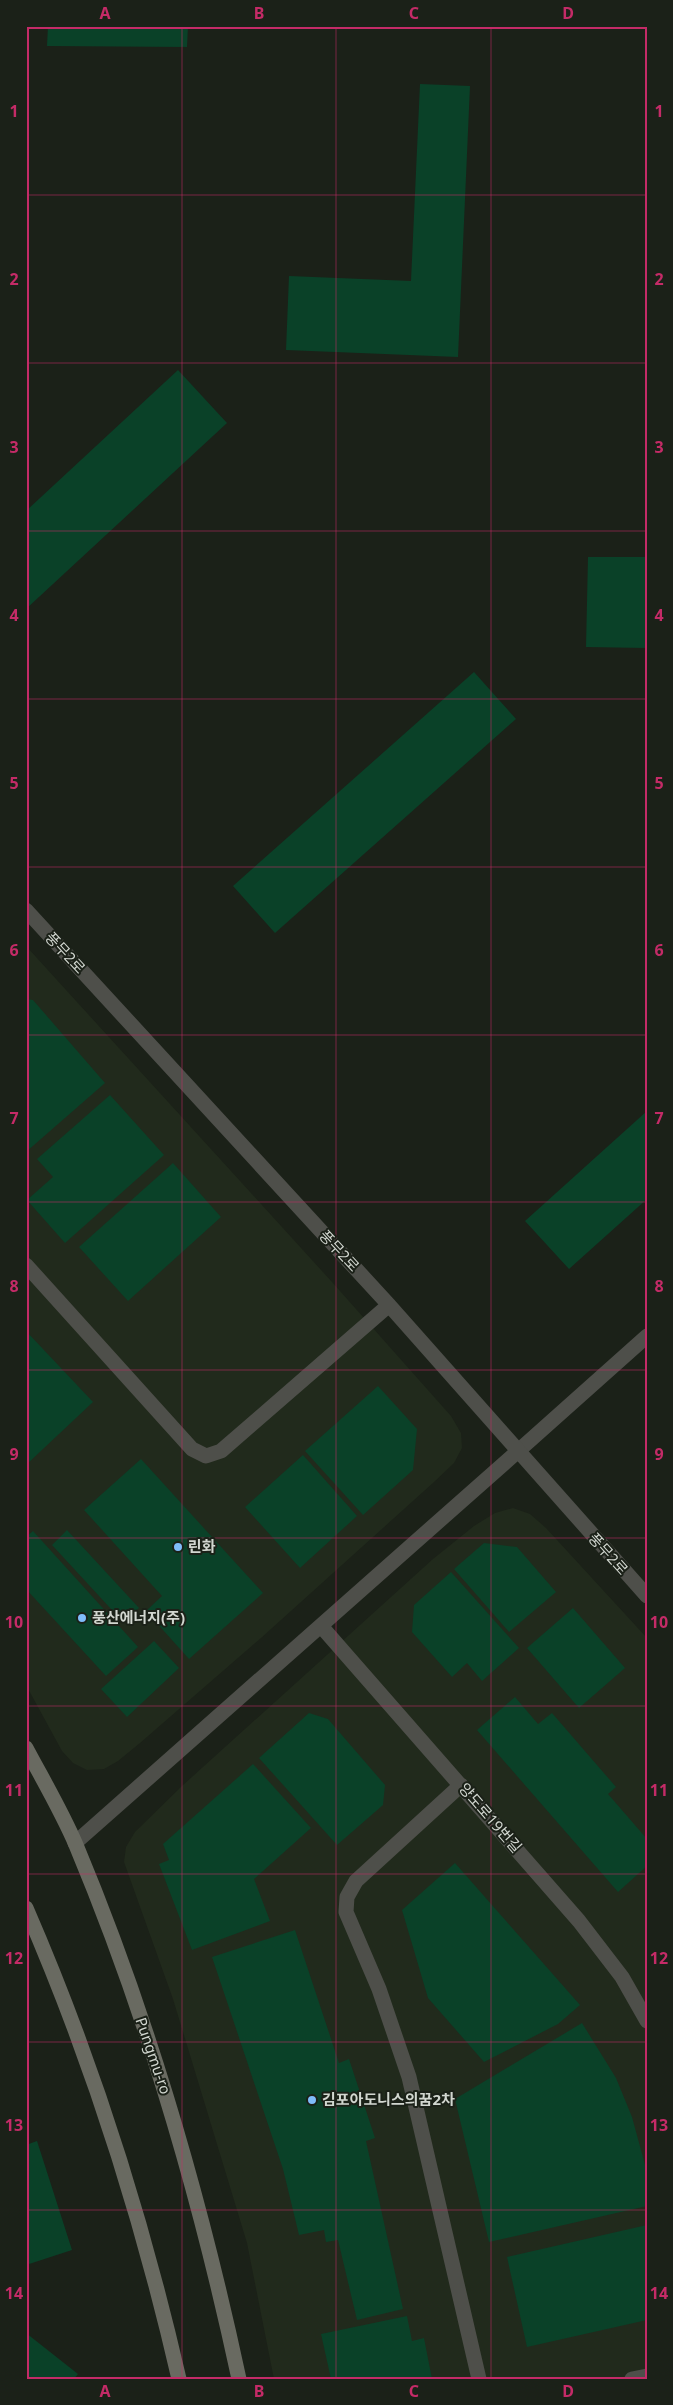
<svg xmlns="http://www.w3.org/2000/svg" width="673" height="2405" viewBox="0 0 673 2405" font-family="'Noto Sans','Noto Sans KR',sans-serif">
<rect width="100%" height="100%" fill="#1b2118"/>
<path fill="#212a1c" d="M26,946L332,1282L451,1416L461,1433L462,1448L454,1463L434,1482L261,1638L140,1743L118,1761L104,1769L87,1770L73,1763L62,1751L26,1685Z
M513,1508L530,1514L546,1528L647,1638V2379H274L247,2243L173,1999L124,1862L126,1847L135,1832L182,1786L433,1559L474,1526L495,1513Z"/>
<path fill="#0a4128" d="M48,26H188L187,47L47,46Z
M420,84L470,86L458,357L286,350L289,276L411,281Z
M178,370L227,423L26,609V511Z
M588,557H647V648L586,647Z
M474,672L516,719L275,933L233,886Z
M26,999L33,1000L105,1083L26,1152Z
M110,1095L164,1155L65,1243L27,1200L53,1177L37,1159Z
M647,1111V1199L569,1269L525,1221Z
M173,1163L221,1217L128,1301L79,1247Z
M26,1331L93,1402L26,1465Z
M378,1386L417,1429L413,1470L363,1515L305,1451Z
M303,1455L357,1516L300,1568L245,1507Z
M141,1459L263,1593L189,1659L146,1611L162,1596L84,1510Z
M67,1530L139,1608L123,1622L52,1545Z
M33,1531L138,1647L106,1676L26,1589V1537Z
M484,1543L517,1547L556,1592L509,1632L454,1569Z
M451,1572L519,1648L482,1681L467,1663L452,1677L412,1632L414,1605Z
M573,1608L625,1668L579,1708L527,1648Z
M154,1641L179,1668L127,1717L101,1689Z
M515,1697L538,1724L552,1713L616,1787L608,1794L647,1839V1866L618,1892L477,1730Z
M309,1713L328,1719L385,1785L383,1805L337,1845L259,1758Z
M253,1764L311,1828L254,1879L270,1921L192,1950L159,1864L169,1860L163,1844Z
M455,1863L580,2005L558,2024L484,2062L428,1998L402,1910Z
M295,1930L339,2063L349,2059L375,2138L366,2141L403,2309L357,2320L338,2240L326,2242L324,2230L299,2235L283,2169L212,1957Z
M582,2023L616,2078L632,2117L647,2172V2206L489,2242L455,2099Z
M37,2141L72,2250L26,2265V2145Z
M647,2225V2320L527,2347L507,2257Z
M407,2316L412,2341L424,2338L432,2379H331L321,2334Z
M26,2333L78,2374L74,2379H26Z"/>
<g fill="none" stroke-linecap="round" stroke-linejoin="round">
<path stroke="#4e4f4a" stroke-width="15" d="M517,1452L647,1336"/>
<path stroke="#4e4f4a" stroke-width="15" d="M26,910L389,1305L647,1596
M26,1265L192,1449L206,1456L221,1451L389,1305
M321,1626L579,1921L622,1977L647,2021
M461,1785L356,1881L347,1897L346,1912L379,1989L409,2077L479,2379
M75,1843L517,1452
M632,2379L647,2376"/>
<path stroke="#696a61" stroke-width="15" d="M26,1748C43,1780 62,1812 76,1845C148,2017 200,2197 239,2379
M26,1908C92,2060 142,2218 179,2379"/>
</g>
<path fill="none" stroke="#c42b67" stroke-width="1" stroke-opacity="0.55" d="M182,26V2379M336,26V2379M491,26V2379M26,195H647M26,363H647M26,531H647M26,699H647M26,867H647M26,1035H647M26,1202H647M26,1370H647M26,1538H647M26,1706H647M26,1874H647M26,2042H647M26,2210H647"/>
<g fill="#7fbdfa" stroke="#1b2118" stroke-width="2">
<circle cx="178" cy="1547" r="5"/>
<circle cx="82" cy="1618" r="5"/>
<circle cx="312" cy="2100" r="5"/>
</g>
<g text-anchor="middle" stroke-width="4" stroke-linejoin="round" paint-order="stroke">
<g font-size="15" fill="#d2d7d0" stroke="#1b2118">
<text transform="translate(65 953) rotate(47)" y="5">풍무2로</text>
<text transform="translate(339 1251) rotate(47)" y="5">풍무2로</text>
<text transform="translate(608 1554) rotate(48)" y="5">풍무2로</text>
<text transform="translate(490 1818) rotate(49)" y="5">양도로19번길</text>
<text transform="translate(153 2056) rotate(71)" y="5">Pungmu-ro</text>
</g>
<g font-size="15" font-weight="bold" fill="#d2d7d0" stroke="#1b2118" text-anchor="start">
<text x="188" y="1552">린화</text>
<text x="92" y="1623">풍산에너지(주)</text>
<text x="322" y="2105">김포아도니스의꿈2차</text>
</g>
</g>
<rect width="673" height="2405" fill="none" stroke="#1b2118" stroke-width="55"/>
<rect x="28" y="28" width="618" height="2350" fill="none" stroke="#c42b67" stroke-width="2"/>
<g font-size="16" text-anchor="middle" font-weight="bold" fill="#c42b67">
<text x="105" y="19">A</text>
<text x="259" y="19">B</text>
<text x="414" y="19">C</text>
<text x="568" y="19">D</text>
<text x="14" y="117">1</text>
<text x="659" y="117">1</text>
<text x="14" y="285">2</text>
<text x="659" y="285">2</text>
<text x="14" y="453">3</text>
<text x="659" y="453">3</text>
<text x="14" y="621">4</text>
<text x="659" y="621">4</text>
<text x="14" y="789">5</text>
<text x="659" y="789">5</text>
<text x="14" y="956">6</text>
<text x="659" y="956">6</text>
<text x="14" y="1124">7</text>
<text x="659" y="1124">7</text>
<text x="14" y="1292">8</text>
<text x="659" y="1292">8</text>
<text x="14" y="1460">9</text>
<text x="659" y="1460">9</text>
<text x="14" y="1628">10</text>
<text x="659" y="1628">10</text>
<text x="14" y="1796">11</text>
<text x="659" y="1796">11</text>
<text x="14" y="1964">12</text>
<text x="659" y="1964">12</text>
<text x="14" y="2131">13</text>
<text x="659" y="2131">13</text>
<text x="14" y="2299">14</text>
<text x="659" y="2299">14</text>
<text x="105" y="2397">A</text>
<text x="259" y="2397">B</text>
<text x="414" y="2397">C</text>
<text x="568" y="2397">D</text>
</g>
</svg>
